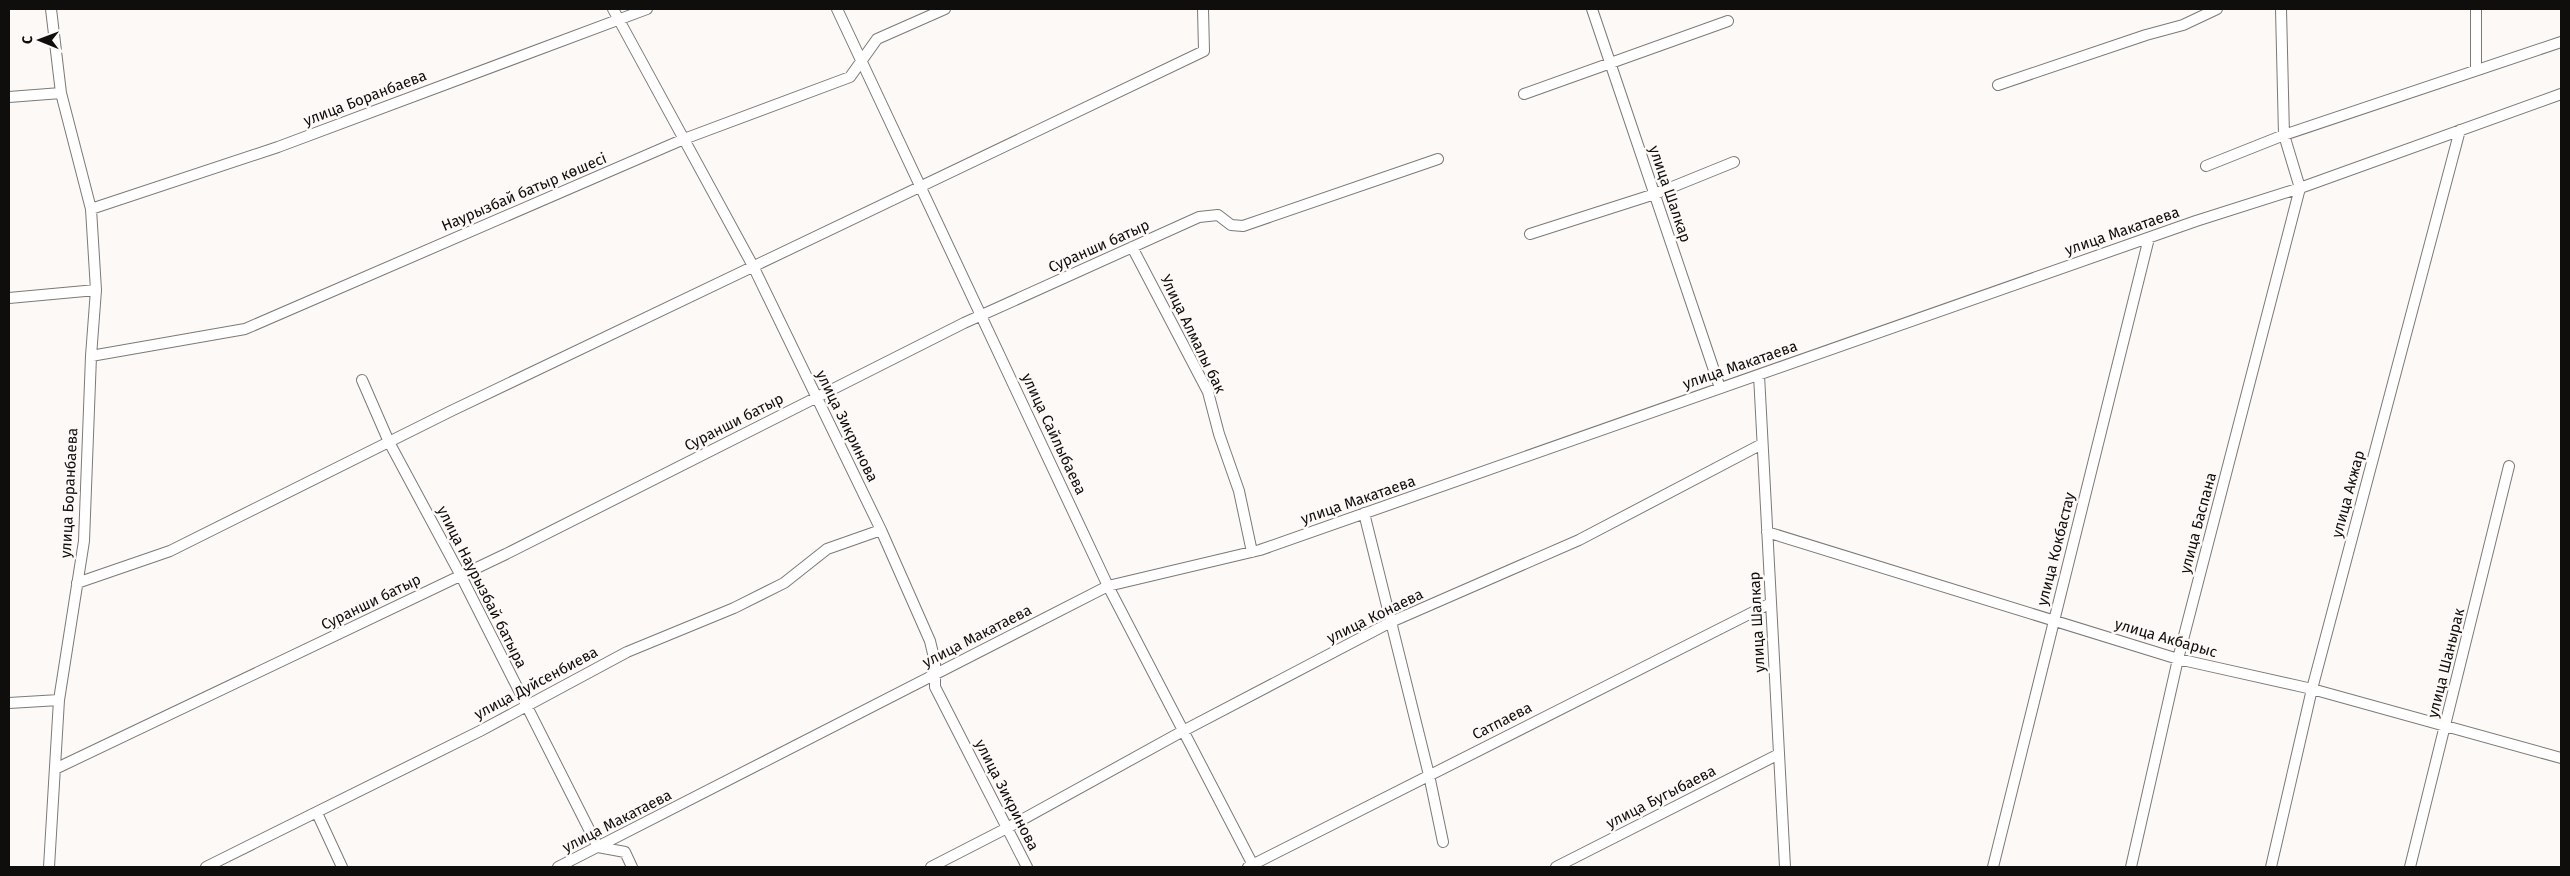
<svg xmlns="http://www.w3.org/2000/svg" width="2570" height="876" viewBox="0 0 2570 876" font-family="'Fira Sans',sans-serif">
<rect width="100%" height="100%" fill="#fcf9f7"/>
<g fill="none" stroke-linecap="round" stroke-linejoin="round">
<defs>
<path id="minor" d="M613,9L753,266L881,530L930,641L935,662V687L1027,867
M837,9L1108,586L1254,867
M1592,9L1720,388
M2476,69V9
M1998,85L2146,35L2183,25L2217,9
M1524,94L1728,21
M9,97L61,93
M2206,166L2284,135L2561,42
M91,209L278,147L647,9
M1530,234L1655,194L1734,162
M1132,247L1208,392L1219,434L1239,491L1252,552
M9,298L96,290
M91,356L245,329L684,139L850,77L877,39L945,9
M1759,375L1785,867
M362,380L389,442L461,576L598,847L625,852L632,867
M1364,513L1429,775L1443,842
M1767,532L2178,659L2312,689L2561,758
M77,583L170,551L451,411L1204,51L1203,9
M9,703L59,700
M55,769L506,554L964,323L1199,217L1218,215L1231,225L1243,226L1438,159
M317,813L342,867
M49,867L59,700L84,541L91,356L96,290L91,209L61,93L51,9
M206,867L480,731L627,652L734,608L784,583L827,549L881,530
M558,867L1108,586L1260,550L2196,221L2300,188L2561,94
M931,867L1007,828L1183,731L1391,622L1579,540L1762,444
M1248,867L1771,603
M1556,867L1779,754
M1993,867L2149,238
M2131,867L2178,659L2300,188L2284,135L2281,9
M2271,867L2312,689L2460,130
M2410,867L2509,466"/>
</defs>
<use href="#minor" stroke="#7c7a78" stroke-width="12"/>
<use href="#minor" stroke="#fff" stroke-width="10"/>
</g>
<g text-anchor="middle" stroke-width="5" stroke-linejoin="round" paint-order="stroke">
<g font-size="15" fill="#0f0e0d" stroke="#fcf9f7">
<text transform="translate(365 98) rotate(-21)" y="5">улица Боранбаева</text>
<text transform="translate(524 192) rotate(-23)" y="5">Наурызбай батыр көшесі</text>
<text transform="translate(1670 194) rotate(71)" y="5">улица Шалкар</text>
<text transform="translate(2122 231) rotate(-19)" y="5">улица Макатаева</text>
<text transform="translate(1099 246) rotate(-24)" y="5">Суранши батыр</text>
<text transform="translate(1193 334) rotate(64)" y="5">Улица Алмалы бак</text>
<text transform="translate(1740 365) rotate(-19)" y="5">улица Макатаева</text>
<text transform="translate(734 422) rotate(-27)" y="5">Суранши батыр</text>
<text transform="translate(847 426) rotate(64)" y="5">улица Зикринова</text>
<text transform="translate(1054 434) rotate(65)" y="5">улица Сайлыбаева</text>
<text transform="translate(69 493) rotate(-87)" y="5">улица Боранбаева</text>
<text transform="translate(2348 494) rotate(-75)" y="5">улица Акжар</text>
<text transform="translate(1358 500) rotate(-19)" y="5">улица Макатаева</text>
<text transform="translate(2198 523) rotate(-75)" y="5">улица Баспана</text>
<text transform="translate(2056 549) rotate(-76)" y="5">улица Кокбастау</text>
<text transform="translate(482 587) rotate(63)" y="5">улица Наурызбай батыра</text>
<text transform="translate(371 602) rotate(-26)" y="5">Суранши батыр</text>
<text transform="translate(1375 616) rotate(-26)" y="5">улица Конаева</text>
<text transform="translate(1757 622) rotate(-93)" y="5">улица Шалкар</text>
<text transform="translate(977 636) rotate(-27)" y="5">улица Макатаева</text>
<text transform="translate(2166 638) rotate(16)" y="5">улица Акбарыс</text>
<text transform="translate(2446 663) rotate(-76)" y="5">улица Шанырак</text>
<text transform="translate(536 683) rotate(-28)" y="5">улица Дуйсенбиева</text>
<text transform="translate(1502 721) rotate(-27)" y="5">Сатпаева</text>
<text transform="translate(1007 795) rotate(63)" y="5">улица Зикринова</text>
<text transform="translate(1661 797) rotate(-27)" y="5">улица Бугыбаева</text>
<text transform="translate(617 821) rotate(-27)" y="5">улица Макатаева</text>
</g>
</g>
<rect width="2570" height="876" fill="none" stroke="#0f0e0d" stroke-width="20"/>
<g transform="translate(40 40) rotate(271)" stroke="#fcf9f7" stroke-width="4" paint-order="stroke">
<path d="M0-4L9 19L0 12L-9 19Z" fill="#0f0e0d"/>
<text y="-8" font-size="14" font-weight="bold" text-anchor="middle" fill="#0f0e0d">С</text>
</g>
</svg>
